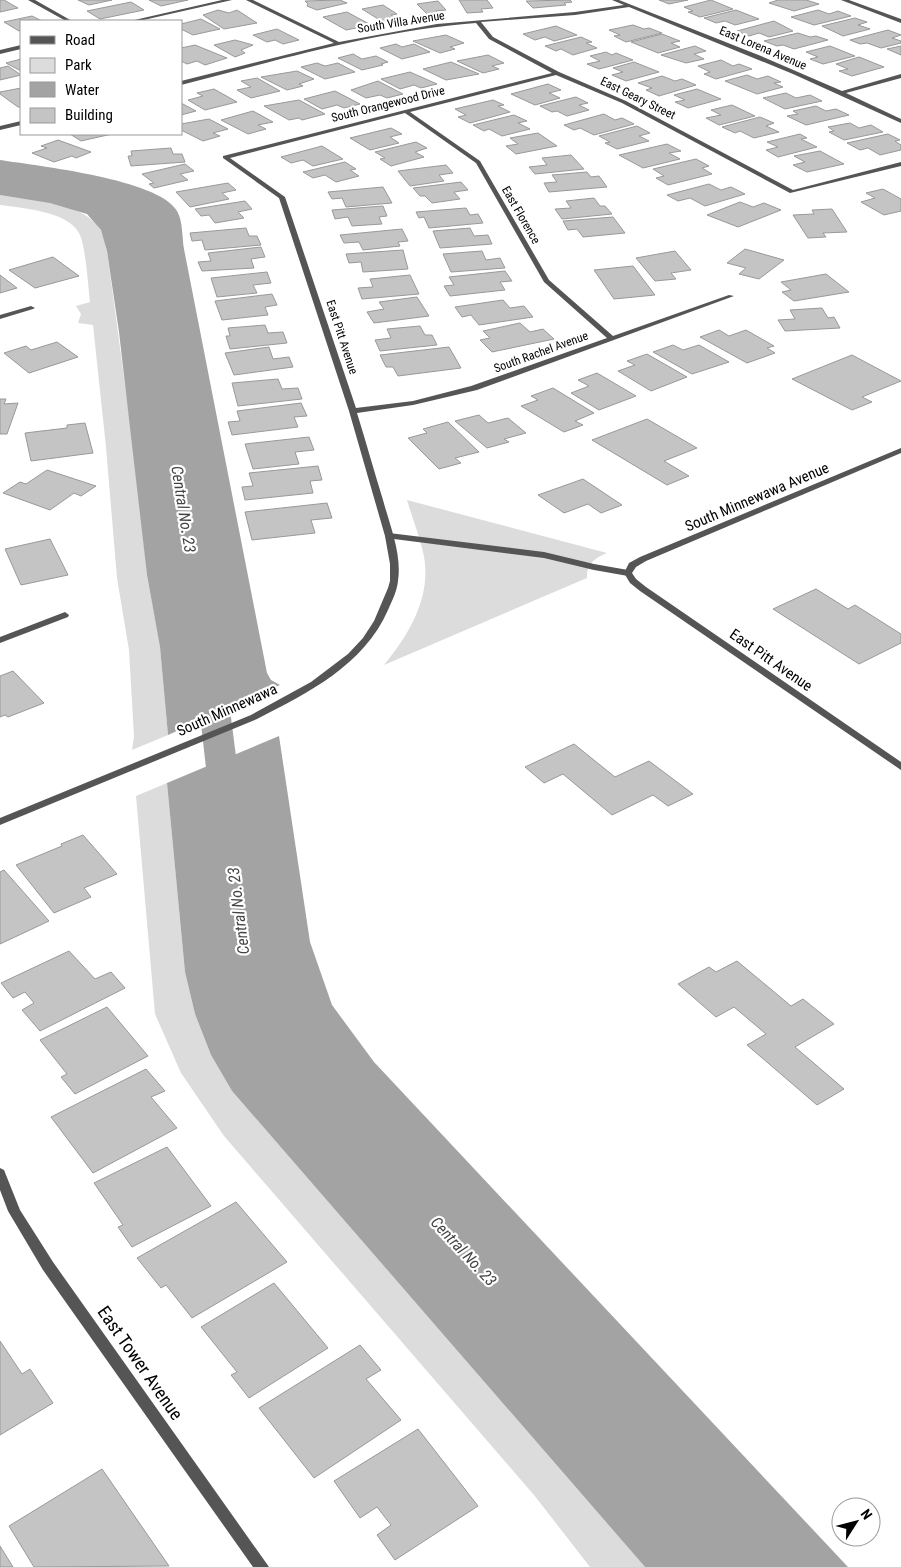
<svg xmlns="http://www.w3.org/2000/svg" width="901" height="1567" viewBox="0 0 901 1567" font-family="'Roboto Condensed',sans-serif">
<rect width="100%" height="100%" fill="#fff"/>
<path fill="#dcdcdc" d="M0,195C29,199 83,202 100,229C104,235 105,244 107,251L133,444L147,575L160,646L168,735L132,750L134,737L129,650L117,578L106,447L93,325L78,323L81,314L76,306L90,302C88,286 86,246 79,233C67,211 22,208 0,205Z
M407,500L607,553C595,558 586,564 587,578L384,665C410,633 433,595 423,552C419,535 412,517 407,500Z
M167,783L185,972L195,1014L211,1055L232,1091L645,1567H590L534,1495L224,1136L181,1073L155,1014L136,796Z"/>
<path fill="#a3a3a3" d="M0,160C38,166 159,179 177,211C183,221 182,238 184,249L267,673L271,680L280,685L168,735L160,647L147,575L119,332L107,251L101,230L87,214L50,203L0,195Z
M279,736L310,942L332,1005L374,1062L848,1567H645L232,1091L211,1055L195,1014L185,972L167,783Z"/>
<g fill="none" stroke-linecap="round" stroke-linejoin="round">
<path fill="#a3a3a3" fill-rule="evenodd" d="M210,662L220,665L225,671L242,803L237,810L226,813L215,810L210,803L195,671L200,665Z"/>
</g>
<path fill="#c4c4c4" stroke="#999" d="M0,0H4L18,8L0,12Z
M78,0H112L89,5Z
M149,0H188L161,6Z
M340,0L347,3L317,10L307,6L308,4L305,1Z
M459,0H487L493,8L481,9L483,12L467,13Z
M570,0L572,2L564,3L566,5L533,8L526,1Z
M659,0H688L669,4Z
M711,0L733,9L700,17L688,12L693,11L684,7Z
M778,0H806L819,4L794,11L769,3Z
M438,1L446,10L436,11L439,14L428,15L417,4Z
M131,2L144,10L100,19L87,11Z
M383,5L397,14L391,15L397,19L383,22L362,9Z
M218,10L229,13L237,10L257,23L224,29L203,15Z
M736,10L759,19L735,25L725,21L716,23L704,18Z
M818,10L829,14L838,11L851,16L814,25L791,17Z
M347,12L371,25L346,30L323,17Z
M32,16L42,21H21V30L19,31L4,22Z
M855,18L867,22L858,25L870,29L843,36L822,26Z
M201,19L220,29L193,35L181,29V24Z
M774,21L793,31L769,37L759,33L749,36L737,31Z
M633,25L644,29L649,28L662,33L626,42L614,36L620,35L609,30Z
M556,26L577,35L554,41L545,37L535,40L523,34Z
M277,29L299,40L283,44L275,40L267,42L253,35Z
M888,30L901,35L892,38L901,41V43L881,48L867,43L860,44L850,40Z
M798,33L810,37L816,36L828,40L794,49L783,45L777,46L764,41Z
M662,34L680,41L671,43L680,47L658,53L631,42Z
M446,35L464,43L450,47L455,49L440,53L413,41Z
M581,37L592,42L586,43L597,48L573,55L561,49L556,51L545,46Z
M235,40L253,45L241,50L245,53L235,57L214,45Z
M396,44L402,47L414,44L430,52L402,59L380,48Z
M195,45L227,58L205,65L197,61L187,64L181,61V48Z
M695,46L706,51L694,54L704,59L686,63L661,55Z
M830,46L855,56L823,64L810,59L818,57L806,52Z
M901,46V55L887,49Z
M606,52L612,55L616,53L633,60L599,69L587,64L600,61L590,56Z
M353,54L362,59L376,56L388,62L381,64L383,65L362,70L338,58Z
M488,55L504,63L492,66L499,69L483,73L457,61Z
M859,57L884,67L852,76L839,71L848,69L836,64Z
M21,59V71L6,63Z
M721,60L733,66L739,64L752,69L716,79L704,74L710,72L698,66Z
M451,62L479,74L446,80L423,69Z
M634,62L659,72L626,81L612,75L623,72L613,68Z
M317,63L325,66L338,63L355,72L325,79L301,67Z
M8,66L21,75L0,80V68Z
M297,71L314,79L299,84L303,86L287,90L261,77Z
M410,72L437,84L421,88L414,85L400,89L381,79Z
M747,75L757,79L768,76L781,82L774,83L783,87L757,94L725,81Z
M662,76L675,81L682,79L696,85L659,96L646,90L652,88L638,83Z
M257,78L280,91L251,98L237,90L251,87L241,81Z
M378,81L403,94L387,98L380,95L366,98L351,90Z
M548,84L561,90L549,93L560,98L535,105L511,94Z
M21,88V107H18L0,94V92Z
M214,89L237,102L205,110L188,100L203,96L197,93Z
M697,89L721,99L688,108L675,102L685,100L674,95Z
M335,91L360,104L344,108L337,105L322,109L304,99Z
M786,93L796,98L810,95L822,101L785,109L763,98Z
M576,97L588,103L579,105L589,110L567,116L557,111L552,112L540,106Z
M299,100L325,114L302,120L299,118L289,120L264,106Z
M493,100L504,105L498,106L510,112L470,123L458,117L466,115L455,109Z
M181,103L196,111L181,115Z
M732,105L755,116L719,125L706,118L721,115L711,110Z
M816,106L826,111L836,109L849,115L806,125L787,116L798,114L793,111Z
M253,111L273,122L258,125L266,129L248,134L221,120Z
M604,114L615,120L622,118L634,124L594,135L580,128L574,130L564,125Z
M514,115L527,121L518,123L530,129L502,136L489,129L484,131L473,125Z
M760,117L774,123L766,126L779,132L754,138L740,131L735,133L722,127Z
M209,119L228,129L213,133L220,136L203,141L181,130V124Z
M850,123L859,128L871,125L883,132L844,140L829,132L834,131L828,127Z
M637,126L650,133L639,136L649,141L617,149L605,143L610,142L599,136Z
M391,128L402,134L390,137L399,143L370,150L350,138Z
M538,133L557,146L516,154L506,146L518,144L510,138Z
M70,134H112L81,141Z
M800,134L807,138L801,139L817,147L778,157L766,150L778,147L767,142Z
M888,134L900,140L895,141L901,145V150L880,155L868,148L860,150L847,143Z
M58,140L91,152L76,158L72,156L54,162L32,153L47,148L41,146Z
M416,142L427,148L415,152L424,157L391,166L380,159L385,158L375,152Z
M667,144L681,151L669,153L680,159L643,168L619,155Z
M322,146L343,159L313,166L303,160L291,163L281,157Z
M171,148L173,154H182L185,162L131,166L128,156H132L131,151Z
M820,151L844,164L807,172L793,165L805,162L794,156Z
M571,155L584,169L535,174L529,167L547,165L542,158Z
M696,159L709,166L702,168L712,174L668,185L656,178L664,176L653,169Z
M345,162L356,169L350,170L359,176L336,182L325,175L313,178L303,172Z
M185,164L194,171L180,174L188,180L154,188L149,184L154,183L142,174Z
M446,165L453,173L439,175L444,181L410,186L398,171Z
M587,172L591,177L599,176L607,187L549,192L544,183L557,182L552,175Z
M461,182L468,190L454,192L460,199L432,203L425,196H420L413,188Z
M228,183L236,190L222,193L229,199L190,207L176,192Z
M709,184L721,190L731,187L745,194L705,206L690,198L678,201L667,195Z
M383,187L392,203L346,207L342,198L332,199L328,192Z
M883,189L901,199V211L884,215L861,202L875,198L866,193Z
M594,198L600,206H605L612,214L562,219L555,209L571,208L566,201Z
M245,201L252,209L238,212L244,218L215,223L209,215L201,216L195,209Z
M740,202L753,207L764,203L781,210L738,227L707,215Z
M383,206L387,216L379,217L382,224L352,226L348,217L335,219L332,210Z
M466,208L470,215L478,214L483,223L429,228L424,217L419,218L416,212Z
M832,209L847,232L823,233L826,237L808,238L793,215L814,214L812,210Z
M613,217L625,233L583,237L577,229L568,230L563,221Z
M246,228L249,236H257L261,245L205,250L202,240L192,241L190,233Z
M470,228L474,236L488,235L492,244L440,248L433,231Z
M402,229L408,241L398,242L400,246L363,250L359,242L344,243L340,235Z
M261,247L265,257L251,259L254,268L202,271L198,262L211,261L208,253Z
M745,249L784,260L759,279L739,274L746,268L727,263Z
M403,250L408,269L363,272L361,262L349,263L346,254Z
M482,251L486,260L500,258L505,268L451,272L443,254Z
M675,251L691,270L671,273L676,279L655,281L636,258Z
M53,257L79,276L35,288L9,270Z
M633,266L655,295L614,299L594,270Z
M505,271L512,281L500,282L505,290L450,296L444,286L454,285L449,277Z
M267,272L271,283L253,285L257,293L217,297L211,278Z
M826,274L849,292L794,301L782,292L791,290L781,282Z
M0,275L17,288L0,293Z
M410,275L419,294L362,299L358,288L373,287L370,279Z
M272,294L277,305L265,307L268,315L222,320L215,301Z
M417,297L429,316L374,323L367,312L384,309L379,302Z
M503,300L510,308L524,306L533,317L479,325L471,315L462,317L455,307Z
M822,308L828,318L834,317L840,328L785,331L778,320L795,319L790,310Z
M520,323L530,332L543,329L554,339L492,352L480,340L490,338L483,331Z
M265,325L268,333L283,332L287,343L230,349L226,336H230L228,328Z
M420,326L425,335H432L437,345L380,351L375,340L391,338L387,329Z
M719,330L729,336L746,330L774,346L767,348L775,353L747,363L700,337Z
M57,342L78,357L29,373L4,353L26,346L31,350Z
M673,345L683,350L699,345L729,362L692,374L653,352Z
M269,347L273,359L289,357L293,367L234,375L225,353Z
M449,347L461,368L398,376L393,367H386L380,355Z
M647,354L687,377L651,391L618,371L635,365L627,361Z
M852,355L901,381L862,397L872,402L852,410L792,379Z
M597,373L636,396L599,410L571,393L589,386L578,380Z
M278,379L282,389L298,388L302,399L238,406L232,383Z
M553,388L594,413L575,421L583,425L564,432L521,406L538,400L531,396Z
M0,399H6L4,404L18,403L7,434H0Z
M301,403L307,416L294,417L298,427L232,435L228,422L240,421L237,411Z
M479,415L488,423L508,418L526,433L504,439L509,442L487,448L455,421Z
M647,419L697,448L664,461L689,476L667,485L592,440Z
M448,422L479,452L455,458L461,463L439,469L408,438L427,433L423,429Z
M85,423L93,453L31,461L25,433L67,428V425Z
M309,437L314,450L295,452L299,464L253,469L245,444Z
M318,466L322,480L310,481L313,493L245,500L242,487L253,486L249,473Z
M47,470L96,486L81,496L74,493L50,510L3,493L20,482L26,484Z
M583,479L622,505L601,513L588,504L564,513L538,495Z
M327,503L332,518L311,520L315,533L252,540L245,512Z
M50,539L68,575L21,585L5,549Z
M816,589L848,609L855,605L901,634V643L859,664L773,609Z
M13,671L44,703L8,717L5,715L0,717V676Z
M574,744L615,777L649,761L693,794L668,806L653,795L612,815L563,774L544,783L525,767Z
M83,835L117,874L84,888L91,897L54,913L16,865L62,846L61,844Z
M4,870L49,921L0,944V872Z
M69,951L95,979L111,972L125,988L40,1031L22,1010L34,1003L25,992L13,998L1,983Z
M737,961L791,1006L803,999L834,1024L795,1047L844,1089L817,1105L747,1045L766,1034L734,1007L716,1017L678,984L709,967L716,972Z
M107,1007L148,1056L75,1094L61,1077L67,1074L40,1040Z
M146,1069L165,1091L151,1097L177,1128L93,1173L51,1117Z
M167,1147L211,1206L132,1247L118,1227L123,1225L94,1183Z
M236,1202L287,1262L192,1318L166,1285L161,1288L137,1258Z
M274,1283L328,1348L249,1398L231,1375L237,1372L201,1327Z
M0,1341L22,1374L30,1369L53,1403L0,1435Z
M360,1345L381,1370L366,1379L401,1420L314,1478L259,1408Z
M418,1429L478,1506L395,1560L377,1535L391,1525L377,1507L360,1518L334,1481Z
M102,1469L169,1566L34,1567L9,1526Z
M0,1546L13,1567H0Z"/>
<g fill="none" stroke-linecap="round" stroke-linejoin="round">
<path fill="#555" fill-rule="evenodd" d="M389,533L544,552L594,564L628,570L632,573L628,576L594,570L544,558L386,538L385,536Z"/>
<path fill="#555" fill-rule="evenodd" d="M28,0H35L72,21H66Z
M222,0H232L139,21H130Z
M246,0H253L339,42L437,24L575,12L624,5L612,0H619L761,56L842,91L901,74V78L846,93L901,119V123L793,74L629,7L575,15L481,22L493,37L559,72L626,101L793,190L901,162V166L790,193L622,103L556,75L410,112L480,161L549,280L613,336L729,295L734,296L477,390L413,405L357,413C366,442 374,471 383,500C390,526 402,554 398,581C397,591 392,601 388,610C364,665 308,693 257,719L0,825V818L251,715L311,682L348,654L363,638L374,621L388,588L390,581V564L385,536L349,411L279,198L223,158V156L552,73L489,39L476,23C375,31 279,60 181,85V81L334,43ZM405,113L476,163L544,282L607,338L471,386L413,401L356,408L285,197L230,158Z
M841,0H849L901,19V23Z
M21,45V49L0,54V50Z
M21,121V125L0,130V126Z
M31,306L35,308L33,309L0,319V315Z
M901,448V453L646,561L636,567L632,573L636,579L646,587L901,762V770L640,591L630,583L624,573L629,563L640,557Z
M65,612L69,615L68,617L0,643V637Z
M0,1168L4,1170L20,1210L53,1262L269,1567H253L43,1270L8,1211L0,1190Z"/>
</g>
<g text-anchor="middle" stroke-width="4.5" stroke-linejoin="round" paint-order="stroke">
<g font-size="12" fill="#000" stroke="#fff">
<text transform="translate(401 22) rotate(-9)" y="4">South Villa Avenue</text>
<text transform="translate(763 48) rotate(23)" y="4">East Lorena Avenue</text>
<text transform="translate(638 98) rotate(26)" y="4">East Geary Street</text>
<text transform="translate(388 104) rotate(-14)" y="4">South Orangewood Drive</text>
<text transform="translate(521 215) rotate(60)" y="4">East Florence</text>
<text transform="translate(342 337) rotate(72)" y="4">East Pitt Avenue</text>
<text transform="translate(541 352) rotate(-20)" y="4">South Rachel Avenue</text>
</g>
<g font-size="15" fill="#000" stroke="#fff">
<text transform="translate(757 497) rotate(-23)" y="5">South Minnewawa Avenue</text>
<text transform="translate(771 660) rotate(35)" y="5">East Pitt Avenue</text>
<text transform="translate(227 710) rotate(-24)" y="5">South Minnewawa</text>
</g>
<g font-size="16" font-style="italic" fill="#444" stroke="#fff">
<text transform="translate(184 509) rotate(81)" y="6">Central No. 23</text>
<text transform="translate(238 911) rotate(-97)" y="6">Central No. 23</text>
<text transform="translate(464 1251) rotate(47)" y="6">Central No. 23</text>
</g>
<g font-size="18" fill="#000" stroke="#fff">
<text transform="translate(140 1363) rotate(55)" y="6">East Tower Avenue</text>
</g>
</g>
<rect x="20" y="20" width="162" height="115" fill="#ffffff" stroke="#999999"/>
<rect x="30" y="36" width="25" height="8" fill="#555555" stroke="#999999"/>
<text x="65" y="45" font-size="15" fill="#000000">Road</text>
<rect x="30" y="58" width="25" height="15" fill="#dcdcdc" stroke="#999999"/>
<text x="65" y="70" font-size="15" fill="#000000">Park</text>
<rect x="30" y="82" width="25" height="15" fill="#a3a3a3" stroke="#999999"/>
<text x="65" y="95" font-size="15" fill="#000000">Water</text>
<rect x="30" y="108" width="25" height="15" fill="#c4c4c4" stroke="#999999"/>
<text x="65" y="120" font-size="15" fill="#000000">Building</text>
<g transform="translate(856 1522) rotate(54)"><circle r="24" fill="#ffffff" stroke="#999999"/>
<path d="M0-4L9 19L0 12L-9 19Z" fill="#000000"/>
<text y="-8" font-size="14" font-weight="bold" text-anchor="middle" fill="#000000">N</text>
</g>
</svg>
